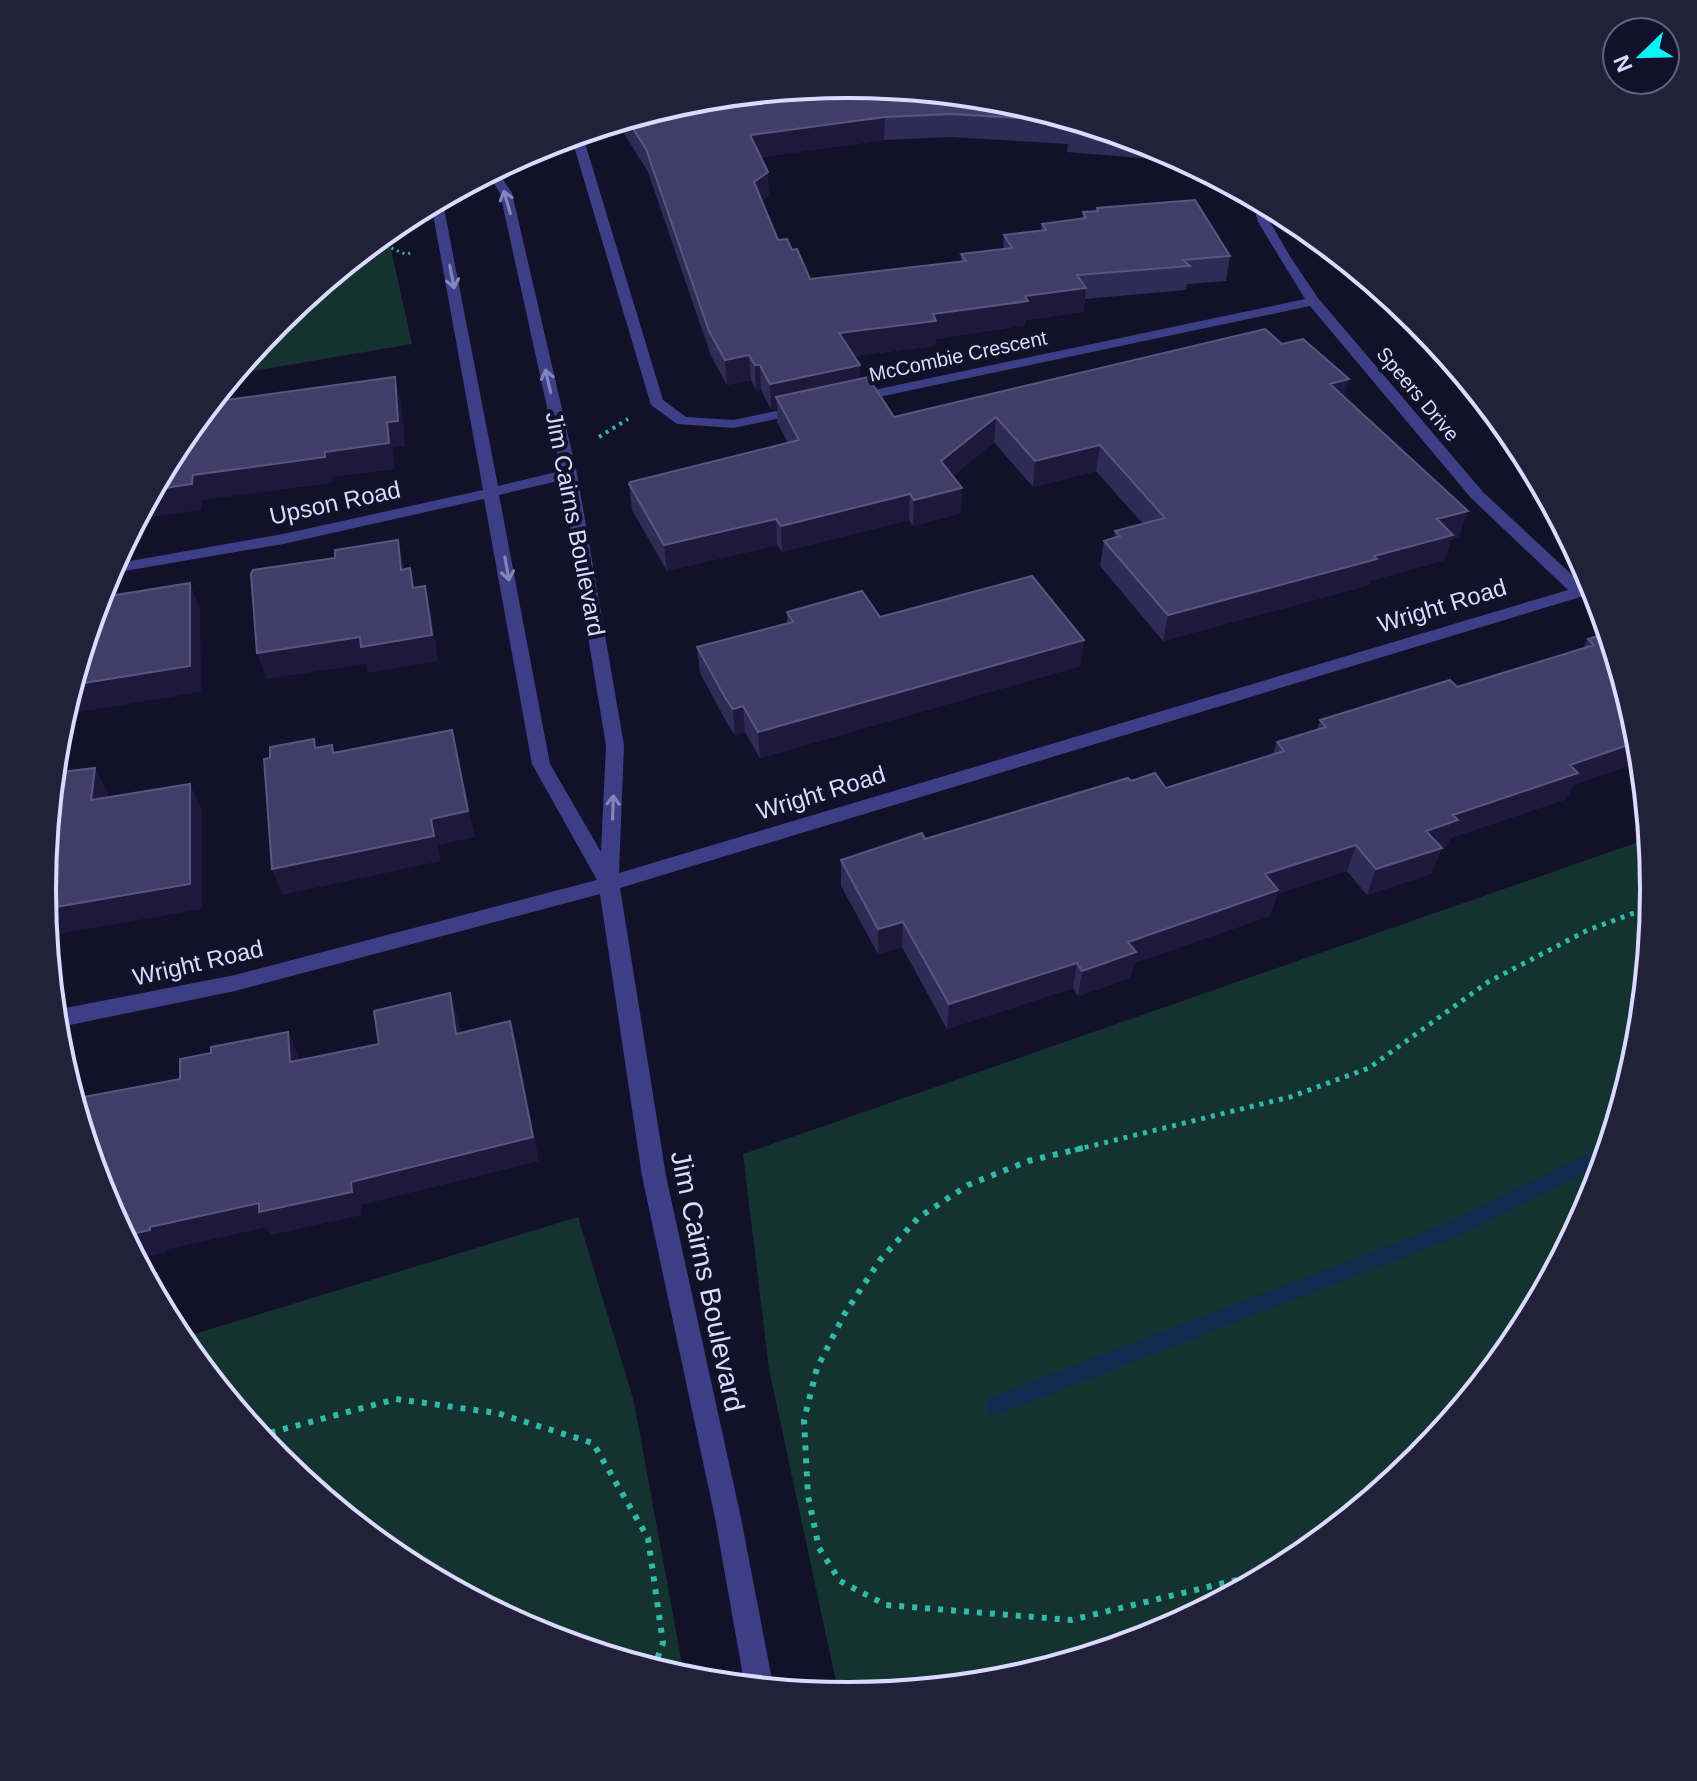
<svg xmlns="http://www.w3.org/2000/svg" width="1697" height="1781" viewBox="0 0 1697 1781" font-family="Helvetica,sans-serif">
<rect width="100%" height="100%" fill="#131129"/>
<path fill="#14322f" d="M387,231L412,344L234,374L279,320Z
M1650,838L1655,891L1639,1048L1593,1200L1519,1339L1418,1461L1296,1561L1157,1636L1005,1682L839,1696L769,1369L743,1154Z
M578,1217L634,1402L685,1680L539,1635L400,1561L278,1460L178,1339Z"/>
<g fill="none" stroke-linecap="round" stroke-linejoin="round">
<path fill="#102b4d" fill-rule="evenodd" d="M1610,1146L1604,1164L1454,1238L996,1415L989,1412L986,1405L989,1398L996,1395L1440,1226L1602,1147Z"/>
<path stroke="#32b9a7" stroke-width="3" stroke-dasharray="2 4" stroke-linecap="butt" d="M375,241L405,254L411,253"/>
<path stroke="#32b9a7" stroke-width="4" stroke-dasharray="3 5" stroke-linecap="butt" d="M599,437L628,419"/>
<path stroke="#32b9a7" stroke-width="5" stroke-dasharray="4 6" stroke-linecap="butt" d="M1075,1150L1290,1097L1369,1068L1488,982L1588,930L1653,906"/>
<path stroke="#32b9a7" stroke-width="6" stroke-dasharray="5 8" stroke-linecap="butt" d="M1083,1148L1028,1161L968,1185L918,1218L880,1260L845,1313L817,1368L804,1420L808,1496L819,1548L840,1581L886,1605L1071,1620L1282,1569
M258,1436L396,1399L497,1413L593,1443L648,1538L663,1643L653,1670"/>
<path fill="#3d3f86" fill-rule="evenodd" d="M588,131L585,143L663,400L686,417L734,420L804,405L809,406V412L734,428L677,424L651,405L573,143L576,134Z
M496,169L512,193L577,474L624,745L619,873L1568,590L1471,498L1310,306L855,402L848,398L855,394L1305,299L1258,222L1251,196L1264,202L1270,222L1291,258L1318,298L1483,492L1583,585L1594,582L1597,592L620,888L666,1176L741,1518L774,1690L745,1687L715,1518L642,1176L600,894L235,991L55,1028V1010L235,975L597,880L532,764L484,499L283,544L107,574L113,564L283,534L483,490L431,203L442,198L498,486L561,471L500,193L487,173ZM562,480L606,745L601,852L550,764L499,495Z"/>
</g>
<path fill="#302a56" d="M692,99L1006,100L1158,146L1180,157L1179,161L1067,152L1068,144L950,137L884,140L761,157L769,195L762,201L778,240L792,250L810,279L961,261V254L1003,249L1004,235L1041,230L1042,224L1082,219L1083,212L1096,211L1097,208L1230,256L1226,281L1187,284L1186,290L1085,299L1083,312L1026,320V325L936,339L935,346L854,356L860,365V379L894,417L1344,398L1459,537L1452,539L1444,560L1370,581L1369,585L1163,641L1100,566L1104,541L1114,538L1115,531L1143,524L1096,471L1033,487L994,442L953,476L962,488L961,513L913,526L909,520L782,552L777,545L667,571L632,510L629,484L788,443L777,422V408L771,409L761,390H756L751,380L727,385L711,356L648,172L617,122Z
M1403,307L1419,321L1519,443L1531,464L1399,319Z
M787,612L880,617L1084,640L1080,666L760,758L745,732L735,735L728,725L700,673L697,647L787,623Z
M1608,628L1640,734L1642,761L1573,785L1566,799L1450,838L1447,846L1442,848L1431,874L1367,895L1347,871L1277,894L1270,916L1134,963L1130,978L1078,996L1073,988L947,1029L902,947L878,954L841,886V860L925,839L1131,781L1166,788L1273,754L1277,742L1317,730L1320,720L1457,687L1583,648L1588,639L1602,634L1604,630Z"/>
<path fill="#1d183c" d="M885,117L884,140L751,159L750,135Z
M768,172L769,195L755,206L754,182Z
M1086,288L1083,312L1026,320V325L936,339L935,346L839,358V333L1025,296Z
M749,355L751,380L727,385L725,360Z
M755,365H760L761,390H756Z
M860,365V390L776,397L777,408L771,409L770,384Z
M395,377L401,402L405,446L393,448L395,469L332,477V483L202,500L201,510L137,519L153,490L193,475L325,452L387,422Z
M1349,379L1343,404L1330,384Z
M996,417L994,442L940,487L941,461Z
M1100,445L1096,471L1033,487L1035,461Z
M962,488L961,513L913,526L914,500Z
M910,494L909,520L782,552L781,526Z
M1468,511L1459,537L1452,539L1444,560L1370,581L1369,585L1163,641L1168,615L1437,519Z
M776,519L777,545L667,571L664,545Z
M398,540L404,566L408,596L401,570Z
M190,583L200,609L201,692L63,715L72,685Z
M425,586L431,612L438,661L368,673L366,664L266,679L257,653Z
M1084,640L1080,666L760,758L758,732Z
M743,706L745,732L735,735L733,709Z
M452,730L458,756L475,837L438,845L441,861L282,895L272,869L431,819Z
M1640,741L1642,761L1573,785L1566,799L1450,838L1447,846L1416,856L1426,831L1453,815L1570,765Z
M95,768L108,793L104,826L91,800Z
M190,784L202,810V909L47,936L44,909Z
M1356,845L1347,871L1277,894L1270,916L1134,963L1130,978L1078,996L1082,971L1128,942L1265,874Z
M1442,848L1431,874L1367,895L1376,869Z
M903,922L902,947L878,954V929Z
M1077,963L1073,988L947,1029L949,1004Z
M450,993L458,1018L464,1058L456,1034Z
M510,1021L517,1046L539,1161L361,1205L362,1215L271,1235L267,1227L165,1250V1253L135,1259L123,1236L150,1227L351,1182Z
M288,1032L299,1057L301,1086L290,1062Z"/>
<path fill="#423d68" stroke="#5a557f" stroke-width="2" d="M849,84L1006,100L1114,132L1070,129L1072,121L951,114L885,117L750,135L768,172L754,182L778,240L787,239L792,250L797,249L810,279L966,261L961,254L1012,248L1004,235L1046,230L1042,224L1086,218L1083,212L1098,211L1097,208L1195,200L1230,256L1183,260L1190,266L1077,275L1086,288L1025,296L1028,301L933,314L936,321L839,333L860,365L770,384L760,365H755L749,355L725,360L709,331L646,149L627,119L692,99Z
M1265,329L1282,344L1303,339L1349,379L1330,384L1468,511L1437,519L1453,535L1374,556L1377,559L1168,615L1104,541L1120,536L1115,531L1165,518L1100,445L1035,461L996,417L941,461L962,488L914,500L910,494L781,526L776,519L664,545L629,484L630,482L799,440L776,397L868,377L894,417Z
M395,377L398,421L387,422L389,443L325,452V457L193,475L192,484L153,490L178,442L211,402Z
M398,540L401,570L410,568L413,588L425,586L432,635L361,647L360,637L257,653L251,574L253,570L335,558V550Z
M1032,576L1084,640L758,732L743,706L733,709L726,699L697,647L793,622L787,612L862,591L880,617Z
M190,583V666L72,685L98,598Z
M1608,628L1640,734V741L1570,765L1578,773L1453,815L1458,820L1426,831L1442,848L1376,869L1356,845L1265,874L1278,890L1128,942L1136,952L1082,971L1077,963L949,1004L903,922L878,929L841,860L922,833L925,839L1128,778L1131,781L1155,773L1166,788L1284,751L1277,742L1326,727L1320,720L1450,680L1457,687L1594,645L1588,639L1608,633L1604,630Z
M452,730L468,811L431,819L434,836L272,869L264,759L270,758V747L314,739L315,748L332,745L333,753Z
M95,768L91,800L190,784V884L44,909L42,890L54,773Z
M450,993L456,1034L510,1021L533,1137L351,1182L352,1192L259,1212V1203L150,1227V1230L123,1236L103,1199L73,1099L180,1079V1059L211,1053V1047L288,1032L290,1062L379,1044L374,1011Z"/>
<defs><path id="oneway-shaft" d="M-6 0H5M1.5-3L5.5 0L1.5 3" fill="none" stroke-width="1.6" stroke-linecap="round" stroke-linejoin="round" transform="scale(2)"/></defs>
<g stroke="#8484bc">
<use href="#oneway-shaft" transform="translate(507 202) rotate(-106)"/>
<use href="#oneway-shaft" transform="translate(452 277) rotate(79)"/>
<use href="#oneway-shaft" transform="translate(548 381) rotate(-103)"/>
<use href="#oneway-shaft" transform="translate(507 569) rotate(80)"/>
<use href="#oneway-shaft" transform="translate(613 807) rotate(-88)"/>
</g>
<g text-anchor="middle" stroke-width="8" stroke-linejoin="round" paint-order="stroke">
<g font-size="20" fill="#dad9fe" stroke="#131129">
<text transform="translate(958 356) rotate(-12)" y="7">McCombie Crescent</text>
<text transform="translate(1418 394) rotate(50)" y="7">Speers Drive</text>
</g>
<g font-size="24" fill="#dad9fe" stroke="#131129">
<text transform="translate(335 503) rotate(-12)" y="8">Upson Road</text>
<text transform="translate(575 524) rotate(79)" y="8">Jim Cairns Boulevard</text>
<text transform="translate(1442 606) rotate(-17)" y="8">Wright Road</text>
<text transform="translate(821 793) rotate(-17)" y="8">Wright Road</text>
<text transform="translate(198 963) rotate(-13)" y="8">Wright Road</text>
</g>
<g font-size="28" fill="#dad9fe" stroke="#131129">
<text transform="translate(708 1281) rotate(78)" y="10">Jim Cairns Boulevard</text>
</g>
</g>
<path d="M0 0H1697V1781H0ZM56 890a792 792 0 1 1 1584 0a792 792 0 1 1-1584 0Z" fill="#23213a" fill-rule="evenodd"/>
<path fill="none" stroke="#dad9fe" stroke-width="4" d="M56 890a792 792 0 1 1 1584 0a792 792 0 1 1-1584 0Z"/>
<g transform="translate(1641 56) rotate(247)"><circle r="38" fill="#131129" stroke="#63617e" stroke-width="2"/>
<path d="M0-6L14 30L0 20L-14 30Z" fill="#09f4fa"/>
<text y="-12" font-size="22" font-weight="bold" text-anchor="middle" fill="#dad9fe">N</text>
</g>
</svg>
